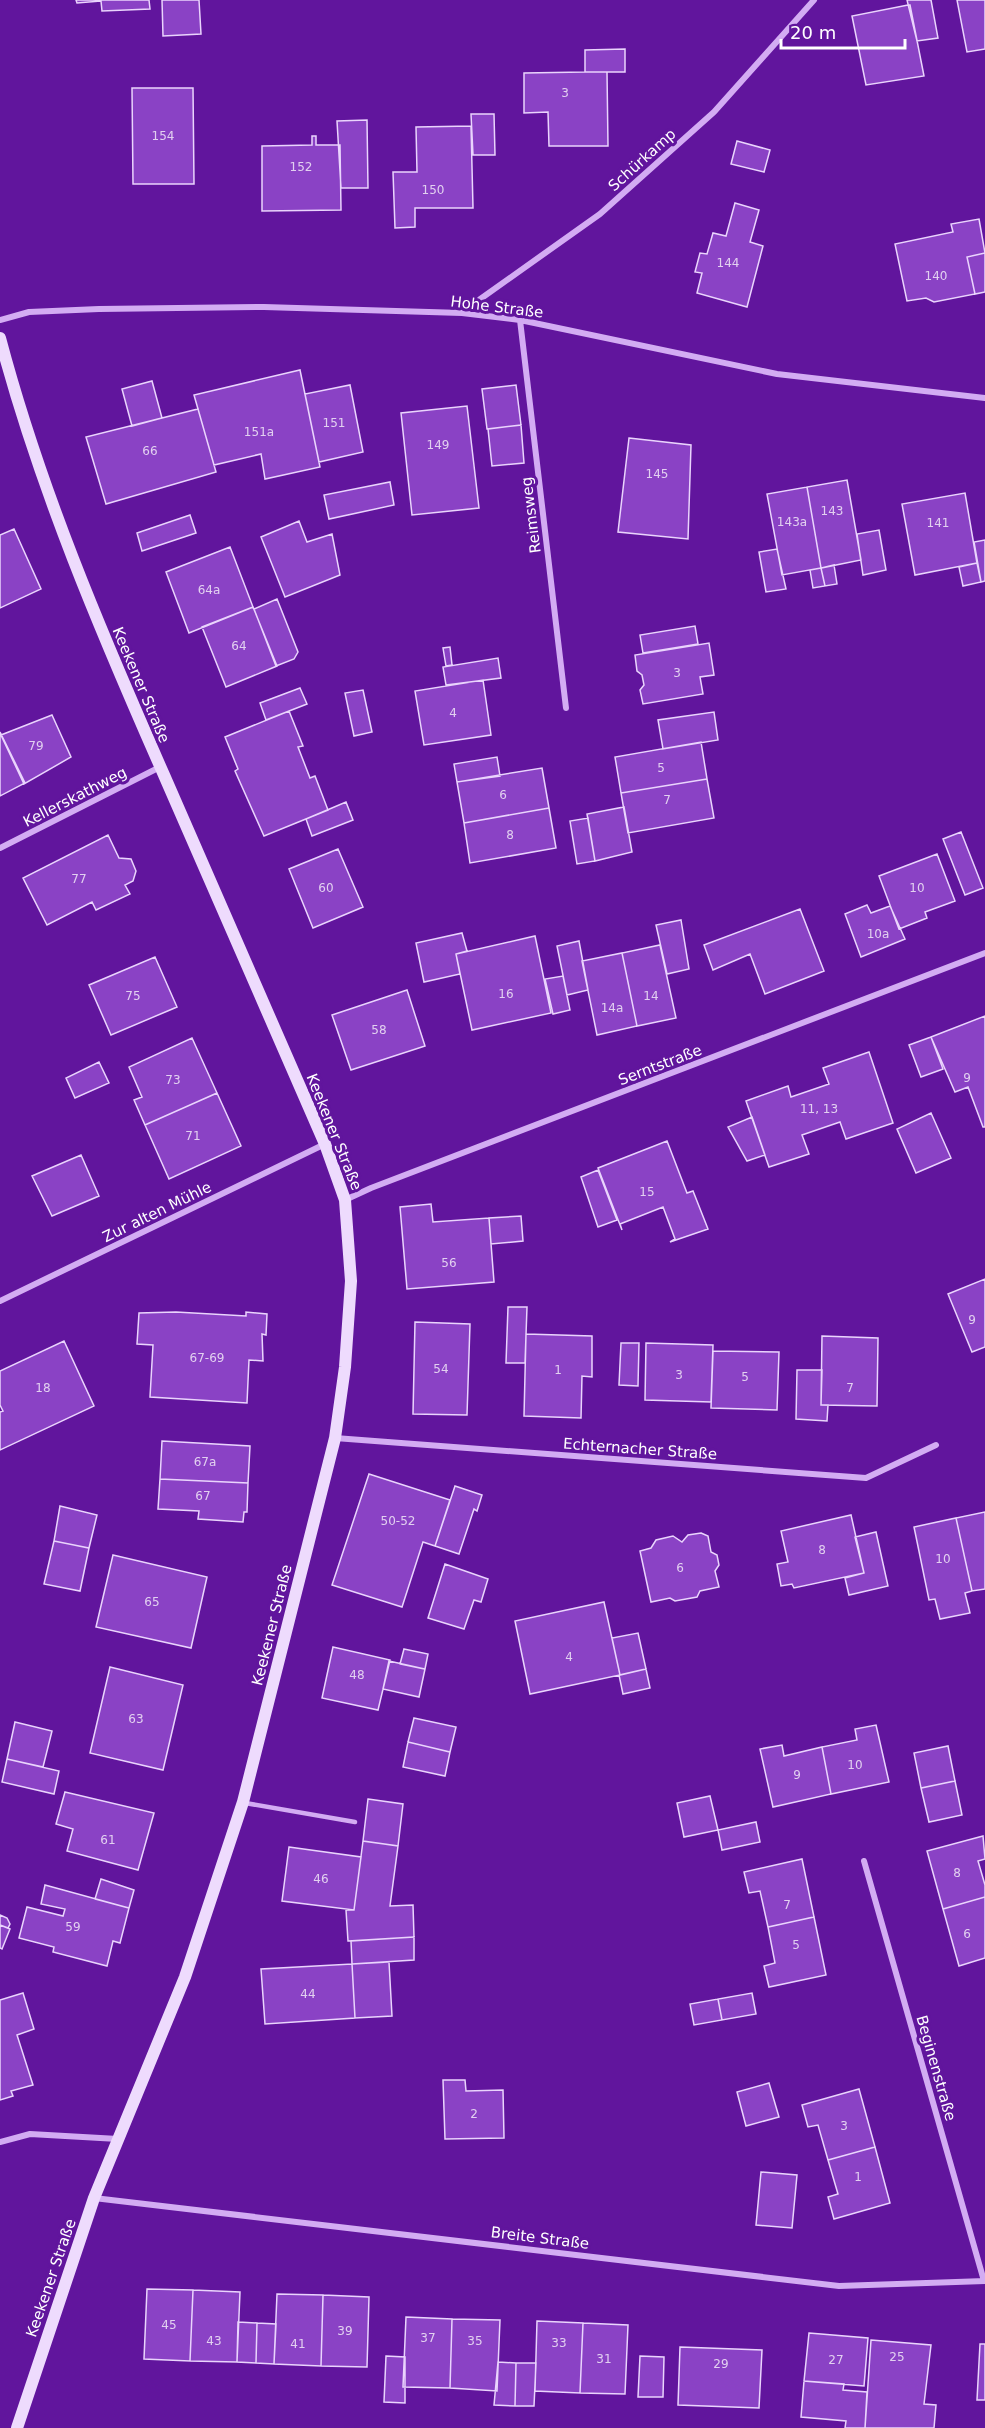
<svg xmlns="http://www.w3.org/2000/svg" width="985" height="2428" viewBox="0 0 985 2428" font-family="'DejaVu Sans',sans-serif">
<rect width="100%" height="100%" fill="#61159d"/>
<path fill="#8a42c5" stroke="#ead4fd" stroke-width="1.5" d="M76,0H149L150,9L102,11L101,1L77,3Z
M162,0H199L201,34L163,36Z
M907,0H931L938,38L917,41Z
M957,0H985V49L967,52Z
M908,5H910L924,76L866,85L852,16Z
M625,49V72H585V50Z
M585,72H607L608,146H549L548,112L524,113V73Z
M132,88H193L194,184H133Z
M471,114H494L495,155H473Z
M367,120L368,188H341L337,121Z
M471,126L473,208H415V227L395,228L393,172H417L416,127Z
M312,136H316V145H340L341,210L262,211V146L312,145Z
M737,141L770,150L764,172L731,164Z
M735,203L759,210L750,242L763,246L747,307L697,293L702,273L695,272L700,253L707,254L713,233L726,236Z
M979,219L985,253L967,257L975,294L934,302L926,298L907,301L895,244L953,232L951,224Z
M985,253V292L975,294L967,257Z
M300,370L320,467L265,479L261,454L214,465L194,395Z
M152,381L162,418L132,426L122,389Z
M350,385L363,452L319,462L305,394Z
M516,385L521,425L487,429L482,389Z
M467,406L479,508L412,515L401,413Z
M198,409L216,472L106,504L86,437Z
M521,425L524,463L492,466L488,429Z
M629,438L691,445L688,539L618,532Z
M847,480L861,560L821,568L807,487Z
M390,482L394,505L329,519L324,495Z
M807,487L821,568L782,575L767,494Z
M965,493L977,563L915,575L902,504Z
M190,515L196,533L142,551L137,533Z
M299,521L307,542L332,534L340,575L285,597L261,537Z
M14,529L41,589L0,608V535Z
M879,530L886,570L863,575L857,534Z
M985,540V581L981,582L974,542Z
M230,547L253,607L189,633L166,572Z
M777,549L786,589L766,592L759,552Z
M977,563L981,582L963,586L959,567Z
M834,565L837,584L825,586L821,568Z
M821,568L825,586L813,588L810,570Z
M277,599L298,652L294,659L276,666L254,609Z
M253,607L277,666L226,687L202,627Z
M695,626L698,644L643,653L640,635Z
M709,643L714,675L700,677L703,694L643,704L640,690L644,685L642,675L637,671L635,655Z
M450,647L452,665L446,666L443,648Z
M498,658L501,678L446,685L443,667Z
M483,680L491,735L424,745L415,691Z
M300,688L307,704L266,720L260,703Z
M363,690L372,732L354,736L345,693Z
M289,711L303,746L298,747L310,778L315,776L328,810L264,836L235,771L238,769L225,737Z
M714,712L718,740L663,749L658,720Z
M52,715L71,757L24,784L1,735Z
M0,732L25,783L0,796Z
M701,742L707,779L621,793L615,757Z
M497,757L500,776L457,782L454,764Z
M542,768L549,808L464,823L457,782Z
M707,779L714,818L628,833L621,793Z
M346,802L353,820L312,836L306,819Z
M624,807L632,852L595,861L587,814Z
M549,808L556,848L470,863L464,823Z
M588,818L595,861L577,864L570,821Z
M961,832L983,888L965,895L943,839Z
M108,835L119,858L131,859L136,871L133,881L125,885L130,894L96,910L92,902L47,925L23,878Z
M338,849L363,907L313,928L289,869Z
M937,854L955,901L925,912L927,918L899,929L879,876Z
M867,905L871,913L890,906L905,939L861,957L845,914Z
M800,909L824,971L765,994L750,954L713,970L704,945Z
M681,920L689,969L667,974L656,925Z
M462,933L467,951L456,954L460,974L424,982L416,943Z
M535,936L551,1013L472,1030L456,954Z
M579,941L588,990L567,995L557,946Z
M660,945L676,1018L637,1026L622,953Z
M622,953L637,1026L597,1035L582,961Z
M155,957L177,1007L111,1035L89,985Z
M563,976L570,1010L553,1014L545,979Z
M407,990L425,1046L351,1070L332,1015Z
M985,1016V1127H983L968,1087L955,1092L931,1037Z
M931,1037L943,1069L921,1077L909,1045Z
M192,1038L217,1093L145,1125L134,1100L142,1097L129,1067Z
M869,1052L893,1123L846,1139L840,1122L802,1135L809,1154L769,1167L746,1101L788,1086L791,1097L829,1084L823,1068Z
M99,1062L109,1083L75,1098L66,1078Z
M217,1093L241,1146L169,1179L145,1125Z
M931,1113L951,1158L916,1173L897,1129Z
M752,1117L765,1155L747,1161L728,1127Z
M667,1141L687,1193L693,1191L708,1229L670,1242L675,1239L663,1207L620,1224L622,1230L598,1168Z
M81,1155L99,1196L52,1216L32,1176Z
M598,1170L617,1220L598,1227L581,1177Z
M431,1204L433,1222L489,1218L494,1282L407,1289L400,1207Z
M521,1216L523,1241L491,1244L489,1218Z
M985,1279V1347L972,1352L948,1294Z
M508,1307H527L525,1363H506Z
M176,1312L246,1316V1312L267,1314L266,1335L262,1334L263,1361L249,1360L247,1403L150,1397L153,1345L137,1344L139,1313Z
M415,1322L470,1324L467,1415L413,1414Z
M526,1334L592,1336V1377L582,1376L581,1418L524,1416Z
M822,1336L878,1338L877,1406L821,1405Z
M64,1341L94,1406L0,1450V1412L3,1411L0,1405V1371Z
M621,1343H639L638,1386L619,1385Z
M646,1343L713,1345L711,1402L645,1400Z
M713,1351L779,1352L777,1410L711,1408Z
M797,1370H822L821,1405H828L827,1421L796,1419Z
M162,1441L250,1446L248,1483L160,1479Z
M369,1474L450,1500L435,1546L423,1542L402,1607L332,1585Z
M160,1479L248,1483L247,1512H244L243,1522L198,1519L199,1511L158,1509Z
M455,1486L482,1495L477,1511L474,1509L459,1554L435,1546Z
M60,1506L97,1515L89,1548L54,1541Z
M985,1512V1589L972,1591L956,1518Z
M851,1515L864,1573L794,1588L792,1584L781,1586L777,1564L788,1562L781,1531Z
M956,1518L972,1591L965,1593L970,1613L940,1619L935,1599L929,1600L914,1527Z
M876,1532L888,1586L849,1595L845,1578L864,1573L855,1537Z
M701,1533L708,1536L711,1552L717,1555L719,1565L715,1571L719,1587L700,1591L697,1597L675,1601L670,1598L651,1602L640,1551L651,1548L656,1540L673,1536L682,1542L688,1535Z
M54,1541L89,1548L80,1591L44,1584Z
M113,1555L207,1577L191,1648L96,1627Z
M445,1564L488,1579L481,1602L474,1600L464,1629L428,1618Z
M604,1602L620,1675L530,1694L515,1621Z
M638,1633L646,1669L620,1675L612,1638Z
M333,1647L390,1660L378,1710L322,1698Z
M404,1649L428,1654L425,1669L400,1664Z
M389,1661L425,1669L419,1697L383,1689Z
M110,1667L183,1685L163,1770L90,1753Z
M646,1669L650,1688L623,1694L619,1675Z
M414,1718L456,1727L450,1752L408,1742Z
M15,1722L52,1731L43,1767L7,1759Z
M876,1725L889,1782L831,1794L822,1747L857,1740L855,1729Z
M408,1742L450,1752L445,1776L403,1767Z
M782,1745L784,1756L822,1747L831,1794L773,1807L760,1749Z
M948,1746L955,1781L921,1788L914,1753Z
M7,1759L59,1771L54,1794L2,1782Z
M955,1781L962,1815L929,1822L921,1788Z
M65,1792L154,1813L138,1870L67,1851L73,1829L56,1824Z
M710,1796L718,1830L684,1837L677,1803Z
M368,1799L403,1804L398,1846L363,1841Z
M756,1822L760,1842L722,1850L718,1830Z
M983,1836L985,1859L978,1861L985,1885V1897L943,1909L927,1851Z
M363,1841L398,1846L390,1906L413,1905L414,1937L348,1941L346,1910H354Z
M289,1847L361,1857L354,1910L282,1901Z
M802,1859L814,1917L768,1927L760,1891L749,1893L744,1872Z
M101,1879L134,1890L129,1908L95,1899Z
M45,1885L129,1908L120,1943L113,1941L107,1966L53,1952L54,1947L19,1938L27,1907L63,1916L65,1909L41,1904Z
M985,1897V1958L959,1966L943,1909Z
M0,1915L7,1918L10,1924L8,1928L0,1925Z
M814,1917L826,1975L769,1987L764,1966L775,1963L768,1927Z
M0,1925L10,1929L2,1949L0,1948Z
M414,1937V1960L352,1964L351,1941Z
M389,1962L392,2016L355,2018L352,1964Z
M352,1964L355,2018L265,2024L261,1969Z
M23,1993L34,2029L17,2035L33,2085L11,2091L13,2096L0,2100V2000Z
M752,1993L756,2014L722,2020L718,1999Z
M718,1999L722,2020L694,2025L690,2004Z
M443,2080H465L466,2091L503,2090L504,2138L445,2139Z
M769,2083L779,2117L746,2126L737,2092Z
M859,2089L875,2147L828,2160L818,2125L808,2127L802,2105Z
M875,2147L890,2203L834,2219L828,2197L838,2194L828,2160Z
M761,2172L797,2175L792,2228L756,2225Z
M147,2289L193,2290L190,2361L144,2359Z
M193,2290L240,2292L237,2362L190,2361Z
M277,2294L323,2295L321,2366L274,2364Z
M323,2295L369,2297L367,2367L321,2366Z
M406,2317L452,2319L450,2388L403,2387Z
M452,2319L500,2320L497,2391L450,2388Z
M537,2321L583,2323L580,2393L535,2391Z
M238,2322L257,2323L256,2363L237,2362Z
M257,2323L276,2324L274,2364L256,2363Z
M583,2323L628,2325L625,2394L580,2393Z
M809,2333L868,2338L864,2386L804,2381Z
M871,2340L931,2345L924,2404L936,2405L934,2428H865Z
M980,2344H985V2400H977Z
M680,2347L762,2350L759,2408L678,2405Z
M386,2356L405,2357V2403L384,2402Z
M640,2356L664,2357L663,2397H638Z
M498,2362L516,2363L515,2406L494,2405Z
M516,2363H536L534,2406H515Z
M804,2381L844,2384L843,2390L867,2392L865,2428H845L846,2421L801,2417Z"/>
<g fill="none" stroke-linecap="round" stroke-linejoin="round">
<path stroke="#d3acf3" stroke-width="4.5" d="M245,1803L355,1822"/>
<path stroke="#d3acf3" stroke-width="6" d="M462,312L600,214L714,112L814,0
M0,320L29,312L99,309L264,307L462,313L520,320L777,374L985,398
M520,320L566,708
M0,848L160,767
M345,1200L371,1188L985,953
M0,1301L325,1144
M335,1438L866,1478L936,1445
M864,1861L984,2281
M0,2142L30,2134L118,2139
M94,2198L839,2286L985,2281"/>
<path stroke="#eedbfd" stroke-width="12" d="M0,338C40,489 101,632 164,775C218,898 272,1021 325,1144L345,1200L351,1281L345,1367L335,1438L243,1802L185,1977L94,2198L17,2428"/>
</g>
<g text-anchor="middle" stroke-width="6" stroke-linejoin="round" paint-order="stroke">
<g font-size="12" fill="#e2d0f0">
<text x="565" y="97">3</text>
<text x="163" y="140">154</text>
<text x="301" y="171">152</text>
<text x="433" y="194">150</text>
<text x="728" y="267">144</text>
<text x="936" y="280">140</text>
<text x="334" y="427">151</text>
<text x="259" y="436">151a</text>
<text x="438" y="449">149</text>
<text x="150" y="455">66</text>
<text x="657" y="478">145</text>
<text x="832" y="515">143</text>
<text x="792" y="526">143a</text>
<text x="938" y="527">141</text>
<text x="209" y="594">64a</text>
<text x="239" y="650">64</text>
<text x="677" y="677">3</text>
<text x="453" y="717">4</text>
<text x="36" y="750">79</text>
<text x="661" y="772">5</text>
<text x="503" y="799">6</text>
<text x="667" y="804">7</text>
<text x="510" y="839">8</text>
<text x="79" y="883">77</text>
<text x="326" y="892">60</text>
<text x="917" y="892">10</text>
<text x="878" y="938">10a</text>
<text x="506" y="998">16</text>
<text x="133" y="1000">75</text>
<text x="651" y="1000">14</text>
<text x="612" y="1012">14a</text>
<text x="379" y="1034">58</text>
<text x="967" y="1082">9</text>
<text x="173" y="1084">73</text>
<text x="819" y="1113">11, 13</text>
<text x="193" y="1140">71</text>
<text x="647" y="1196">15</text>
<text x="449" y="1267">56</text>
<text x="972" y="1324">9</text>
<text x="207" y="1362">67-69</text>
<text x="441" y="1373">54</text>
<text x="558" y="1374">1</text>
<text x="679" y="1379">3</text>
<text x="745" y="1381">5</text>
<text x="43" y="1392">18</text>
<text x="850" y="1392">7</text>
<text x="205" y="1466">67a</text>
<text x="203" y="1500">67</text>
<text x="398" y="1525">50-52</text>
<text x="822" y="1554">8</text>
<text x="943" y="1563">10</text>
<text x="680" y="1572">6</text>
<text x="152" y="1606">65</text>
<text x="569" y="1661">4</text>
<text x="357" y="1679">48</text>
<text x="136" y="1723">63</text>
<text x="855" y="1769">10</text>
<text x="797" y="1779">9</text>
<text x="108" y="1844">61</text>
<text x="957" y="1877">8</text>
<text x="321" y="1883">46</text>
<text x="787" y="1909">7</text>
<text x="73" y="1931">59</text>
<text x="967" y="1938">6</text>
<text x="796" y="1949">5</text>
<text x="308" y="1998">44</text>
<text x="474" y="2118">2</text>
<text x="844" y="2130">3</text>
<text x="858" y="2181">1</text>
<text x="169" y="2329">45</text>
<text x="345" y="2335">39</text>
<text x="428" y="2342">37</text>
<text x="214" y="2345">43</text>
<text x="475" y="2345">35</text>
<text x="559" y="2347">33</text>
<text x="298" y="2348">41</text>
<text x="897" y="2361">25</text>
<text x="604" y="2363">31</text>
<text x="836" y="2364">27</text>
<text x="721" y="2368">29</text>
</g>
<g font-size="15" fill="#fff" stroke="#61159d">
<text transform="translate(642 160) rotate(-42)" y="5">Schürkamp</text>
<text transform="translate(497 307) rotate(7)" y="5">Hohe Straße</text>
<text transform="translate(531 515) rotate(-97)" y="5">Reimsweg</text>
<text transform="translate(141 685) rotate(67)" y="5">Keekener Straße</text>
<text transform="translate(75 797) rotate(-27)" y="5">Kellerskathweg</text>
<text transform="translate(660 1065) rotate(-21)" y="5">Serntstraße</text>
<text transform="translate(334 1132) rotate(68)" y="5">Keekener Straße</text>
<text transform="translate(157 1212) rotate(-26)" y="5">Zur alten Mühle</text>
<text transform="translate(640 1449) rotate(4)" y="5">Echternacher Straße</text>
<text transform="translate(272 1625) rotate(-76)" y="5">Keekener Straße</text>
<text transform="translate(936 2068) rotate(74)" y="5">Beginenstraße</text>
<text transform="translate(540 2238) rotate(7)" y="5">Breite Straße</text>
<text transform="translate(51 2278) rotate(-71)" y="5">Keekener Straße</text>
</g>
</g>
<path d="M781 39v9h124v-9" fill="none" stroke="#ffffff" stroke-width="3"/>
<text x="790" y="39" font-size="18" fill="#ffffff" stroke="#61159d" stroke-width="4.5" paint-order="stroke">20 m</text>
</svg>
